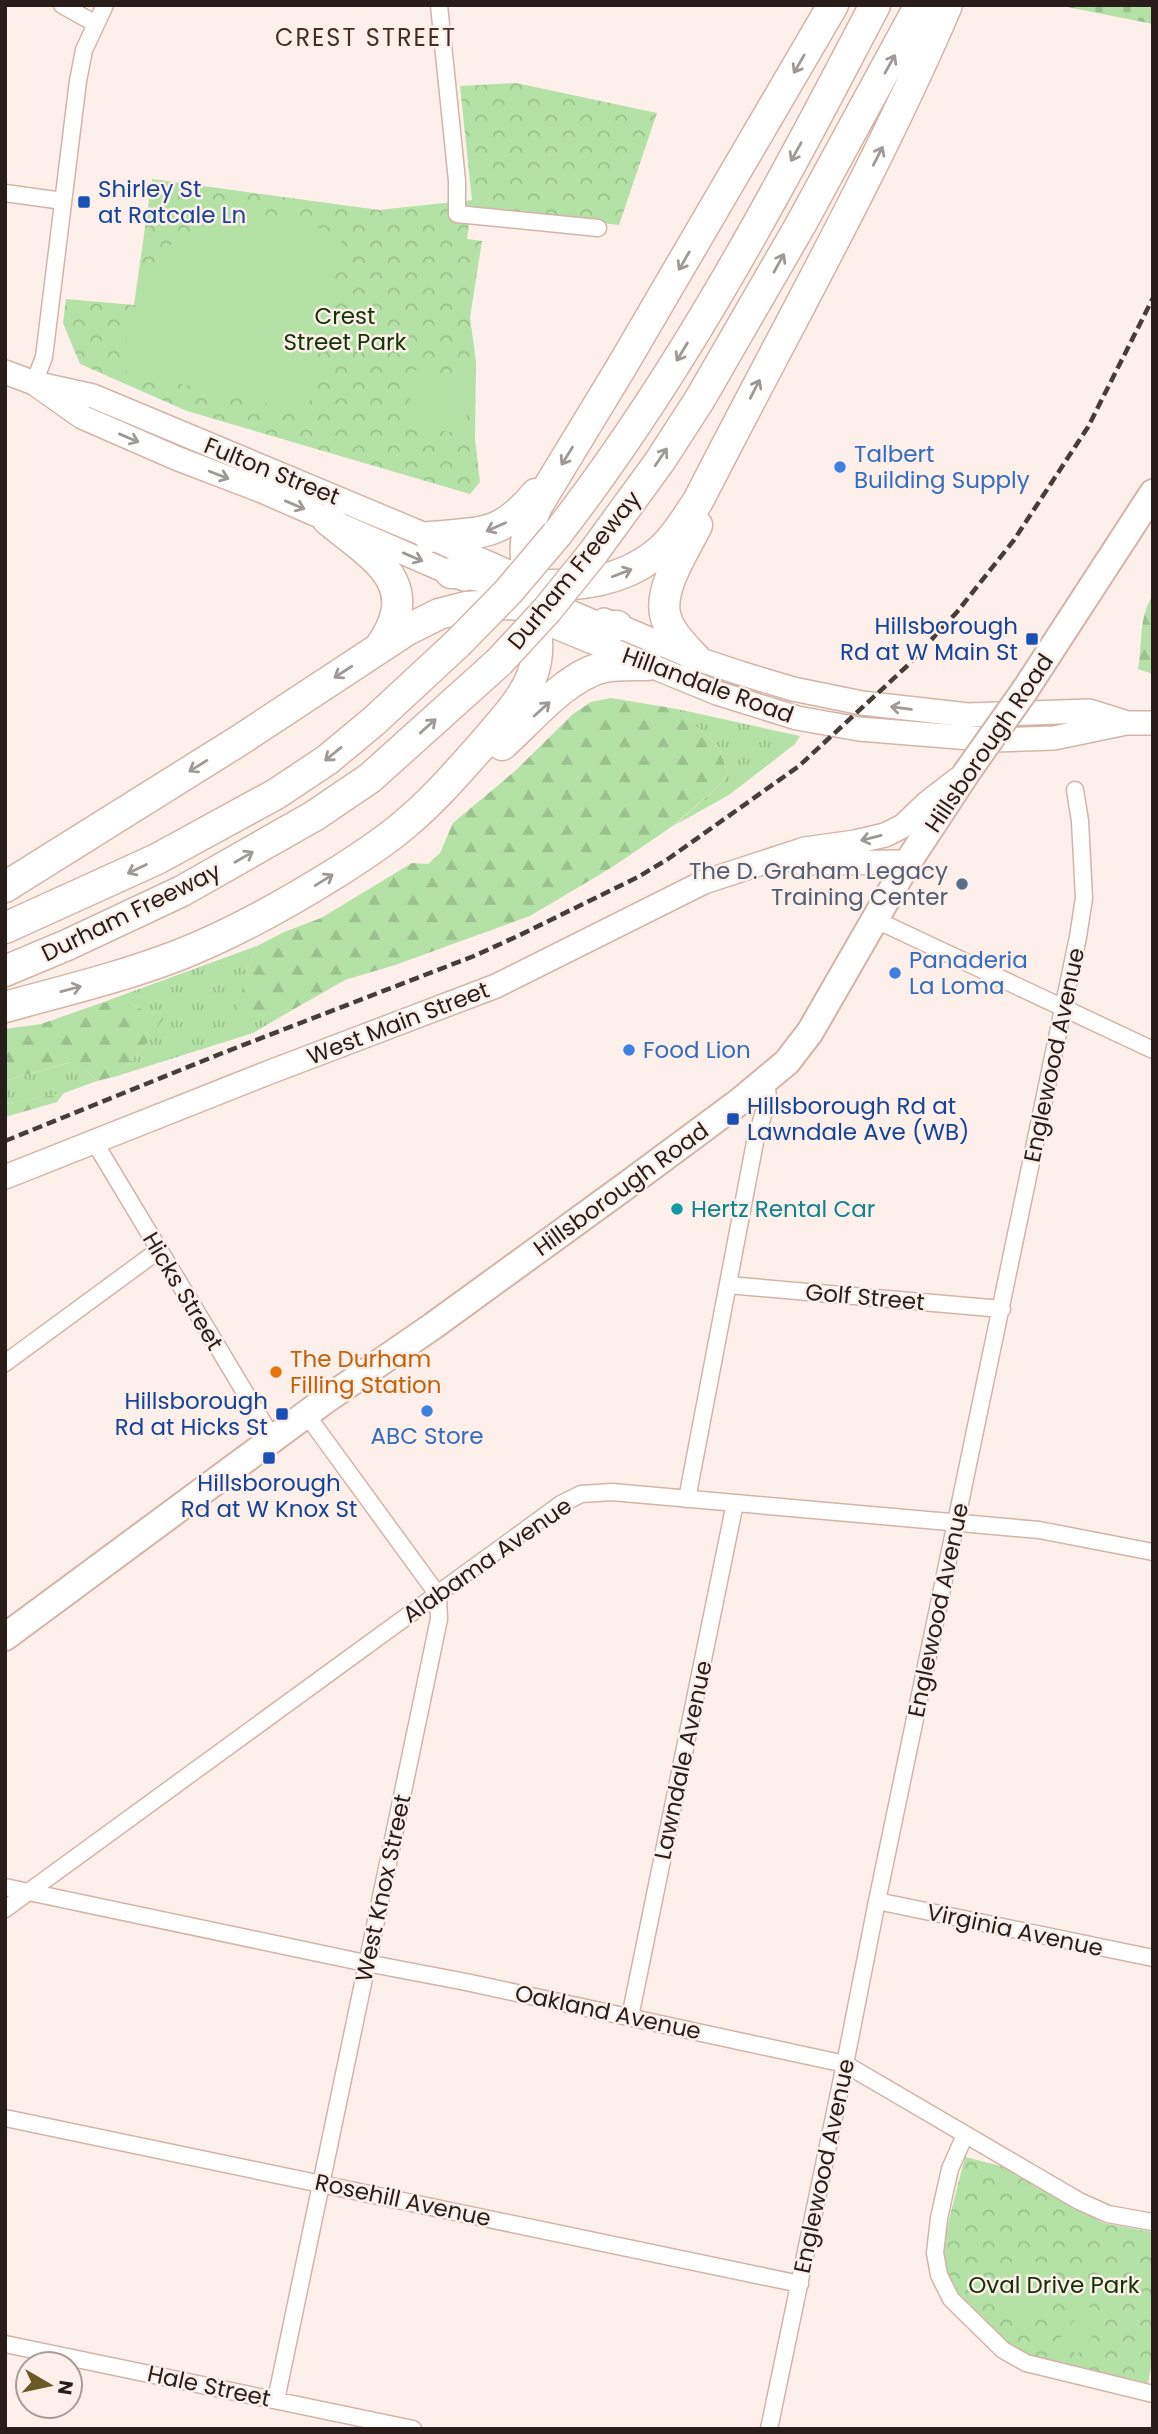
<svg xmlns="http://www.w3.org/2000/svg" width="1158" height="2434" viewBox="0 0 1158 2434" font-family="Poppins,sans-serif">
<defs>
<pattern id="grass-tufts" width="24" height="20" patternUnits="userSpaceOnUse" patternTransform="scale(1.75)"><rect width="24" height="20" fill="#b4e1a6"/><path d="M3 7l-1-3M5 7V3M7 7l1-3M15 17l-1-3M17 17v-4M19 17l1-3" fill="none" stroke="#9bc18e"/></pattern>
<pattern id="forest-firs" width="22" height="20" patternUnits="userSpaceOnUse" patternTransform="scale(1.75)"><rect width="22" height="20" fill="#b4e1a6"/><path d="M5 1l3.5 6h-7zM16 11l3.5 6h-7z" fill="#9bc18e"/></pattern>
<pattern id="cemetery-stones" width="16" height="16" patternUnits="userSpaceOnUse" patternTransform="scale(1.75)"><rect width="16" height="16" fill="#b4e1a6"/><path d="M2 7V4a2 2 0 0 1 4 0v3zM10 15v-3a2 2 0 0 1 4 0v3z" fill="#9bc18e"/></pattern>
<pattern id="park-crowns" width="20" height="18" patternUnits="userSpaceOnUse" patternTransform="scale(1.75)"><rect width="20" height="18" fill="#b4e1a6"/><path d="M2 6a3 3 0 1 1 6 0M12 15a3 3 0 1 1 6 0" fill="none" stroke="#9bc18e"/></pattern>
</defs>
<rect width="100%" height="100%" fill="#fdf0ea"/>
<path fill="url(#grass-tufts)" d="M677,709L800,736L795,744L729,795L675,825L721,784L728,774L719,747Z
M257,946L246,971L257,1016L294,1009L253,1033L117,1076L147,1043L149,1013L130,1003H101Z
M71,1062L87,1071L97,1081L64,1093L5,1104V1081Z"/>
<path fill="url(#forest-firs)" d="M1153,595V674L1138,669C1143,643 1138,618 1153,595Z
M611,698L677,709L719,747L728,774L721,784L674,825L614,866L530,916L395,965L345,980L294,1009L257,1016L238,1011L246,971L257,946L284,932L321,918L412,863L428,864L440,853L453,823L515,771L573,714L591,702Z
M101,1003H130L149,1013L165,1016L147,1043L117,1076L97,1081L87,1071L70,1062L5,1081V1029L41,1024Z
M64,1093L57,1102L5,1117V1104Z"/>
<path fill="url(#cemetery-stones)" d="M1057,5H1153V24Z"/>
<path fill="url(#park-crowns)" d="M516,83L657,113L619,225L471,208L467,239L482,241L470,317L476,362L475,439L480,482L470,494L187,411L80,364L63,323L66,299L134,305L152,179L379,210L472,200L460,86Z
M965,2157L1001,2166L1103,2223L1153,2232V2357L1148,2383L1019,2357L960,2301L952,2288L943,2263L944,2239Z"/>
<path fill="#b4e1a6" d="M251,214L285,217L343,236L313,372L312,399L301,408L282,407L120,370C126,333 142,263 175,242C198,227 225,222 251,214Z
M414,370L472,378L464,434L407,426Z
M1022,2250L1061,2283L1046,2301L1007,2268Z
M1003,2274L1041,2306L1026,2323L988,2291Z
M1087,2305L1106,2320L1077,2355L1059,2339Z"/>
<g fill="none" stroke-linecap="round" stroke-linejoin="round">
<defs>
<path id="minor" d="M62,5L96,24
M439,5L457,181V214L598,228
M5,193L63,201
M34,383L44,357L78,81L84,50L105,5
M874,919L1153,1050
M95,1143L273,1439
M728,1285L1002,1309
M5,1363L159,1250
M687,1499L755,1142L768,1098L766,1080
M5,1887L356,1961L466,1982L845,2064L1079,2201L1108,2214L1153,2222
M877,1901L1153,1958
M5,1909L561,1504L581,1494L612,1492L1039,1530L1153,1552
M630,2017L735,1503
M5,2118L800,2284
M965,2135L950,2169L939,2218L935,2253L939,2275L951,2299L1003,2350L1026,2363L1153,2394
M5,2344L413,2429
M276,2400L439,1619L438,1595L306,1414
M769,2429L845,2064L877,1901L1078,937L1084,898L1080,821L1075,790"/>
<path id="secondary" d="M5,372L34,383L93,396L430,537L517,576
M34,383L82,417L176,458L262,491L464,579
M528,613L556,627L717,693L797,718L859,729L995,740L1054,738L1126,723H1153
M604,620L695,658L740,673L793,689L862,703L968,715L1089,711L1124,722
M789,859L801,863L908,862
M5,1177L270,1072L496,986L704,882L805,849L855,842L885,835L903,826L927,803L958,779"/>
<path id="primary" d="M1025,690L1153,493
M5,1637L324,1401L433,1326L627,1185L739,1102L787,1062L810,1032L908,862L967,772"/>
<path id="motorway" d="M328,520C373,557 425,583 380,647
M557,534C683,372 780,187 875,5
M430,537C482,532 500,537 536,494
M593,553L660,461L700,399L801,224L920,5
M451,573C472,572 489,579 510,582C562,589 621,587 663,548C677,535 687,517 698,501C782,336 874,175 947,5
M533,589C522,559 523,535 537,506L622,366L833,5
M695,658C684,646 671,634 666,618C657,590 685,550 697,525
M502,745C530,720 567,675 604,667C618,664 634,665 648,665
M5,887L240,740L407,630L439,614L466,607L511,604L561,612L599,628L617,626
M5,928L157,859L276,794L327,760L374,721L457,644
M5,971L67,945L182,891L314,816L370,778L499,662
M5,1007C63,991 122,977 179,955C235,933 288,903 339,871C361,857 384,842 404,825C433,801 457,773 482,745C522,698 553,670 529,604"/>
</defs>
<use href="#minor" stroke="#d4b4a8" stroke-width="19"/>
<use href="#secondary" stroke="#d4b4a8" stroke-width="26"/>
<use href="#primary" stroke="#d4b4a8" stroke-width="30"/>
<use href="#motorway" stroke="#d4b4a8" stroke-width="33"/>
<use href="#minor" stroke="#fff" stroke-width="16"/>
<use href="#secondary" stroke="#fff" stroke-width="23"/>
<use href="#primary" stroke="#fff" stroke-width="26"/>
<use href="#motorway" stroke="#fff" stroke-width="30"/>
<path stroke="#473c37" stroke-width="4.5" stroke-dasharray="10 5" stroke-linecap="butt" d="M5,1141L220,1054L474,956L520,935L638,877L668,859L799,766L906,667L957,612L1014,540L1088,427L1153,298"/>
<defs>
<path id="primary-bridge" d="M967,772L1025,690"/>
<path id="motorway-bridge" d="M457,644L508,592L557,534
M499,662L547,610L593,553"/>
</defs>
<use href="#primary-bridge" stroke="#d4b4a8" stroke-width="30" stroke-linecap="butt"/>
<use href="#motorway-bridge" stroke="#d4b4a8" stroke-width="33" stroke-linecap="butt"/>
<use href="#primary-bridge" stroke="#fff" stroke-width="26"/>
<use href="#motorway-bridge" stroke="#fff" stroke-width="30"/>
</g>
<defs><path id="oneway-shaft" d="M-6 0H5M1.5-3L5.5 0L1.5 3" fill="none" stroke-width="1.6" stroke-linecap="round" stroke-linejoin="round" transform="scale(1.75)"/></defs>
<g stroke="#9e9997">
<use href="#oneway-shaft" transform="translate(799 64) rotate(120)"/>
<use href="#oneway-shaft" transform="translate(890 64) rotate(-61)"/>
<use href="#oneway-shaft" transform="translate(796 152) rotate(119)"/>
<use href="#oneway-shaft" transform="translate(878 156) rotate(-63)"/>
<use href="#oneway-shaft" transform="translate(684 261) rotate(120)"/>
<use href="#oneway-shaft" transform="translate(779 263) rotate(-61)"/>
<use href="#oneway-shaft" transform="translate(682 352) rotate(121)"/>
<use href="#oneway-shaft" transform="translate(755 389) rotate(-63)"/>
<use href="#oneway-shaft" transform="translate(129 438) rotate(23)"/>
<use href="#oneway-shaft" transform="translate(567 456) rotate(122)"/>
<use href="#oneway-shaft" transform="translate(661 457) rotate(-56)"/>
<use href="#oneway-shaft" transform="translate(219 475) rotate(21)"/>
<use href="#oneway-shaft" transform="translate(295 505) rotate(23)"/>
<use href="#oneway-shaft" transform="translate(496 527) rotate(156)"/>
<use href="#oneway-shaft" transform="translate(413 557) rotate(23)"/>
<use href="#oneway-shaft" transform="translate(622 573) rotate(-21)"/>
<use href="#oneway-shaft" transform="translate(343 672) rotate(147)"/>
<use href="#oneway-shaft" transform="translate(901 708) rotate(-173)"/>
<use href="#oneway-shaft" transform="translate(542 709) rotate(-42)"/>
<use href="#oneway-shaft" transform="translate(428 726) rotate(-42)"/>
<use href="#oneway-shaft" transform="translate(333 754) rotate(141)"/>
<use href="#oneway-shaft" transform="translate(198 766) rotate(148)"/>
<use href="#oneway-shaft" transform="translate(871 838) rotate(166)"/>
<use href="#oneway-shaft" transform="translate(244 857) rotate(-30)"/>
<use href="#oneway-shaft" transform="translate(137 869) rotate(154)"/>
<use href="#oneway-shaft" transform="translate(324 880) rotate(-32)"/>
<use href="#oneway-shaft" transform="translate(71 989) rotate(-15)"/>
</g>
<g fill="#1a4fb4" stroke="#fdf0ea" stroke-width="2.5">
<rect x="77" y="195" width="14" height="14" rx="3.5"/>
<rect x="1025" y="632" width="14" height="14" rx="3.5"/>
<rect x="726" y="1112" width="14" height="14" rx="3.5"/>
<rect x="275" y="1407" width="14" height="14" rx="3.5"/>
<rect x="262" y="1451" width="14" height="14" rx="3.5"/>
</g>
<g fill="#3f7fe0" stroke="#fdf0ea" stroke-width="2.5">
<circle cx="840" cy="467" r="7"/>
<circle cx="895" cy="973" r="7"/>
<circle cx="629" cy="1050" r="7"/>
<circle cx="427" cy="1411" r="7"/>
</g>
<circle fill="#5c6f8a" stroke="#fdf0ea" stroke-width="2.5" cx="962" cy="884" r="7"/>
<circle fill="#0f9aa8" stroke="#fdf0ea" stroke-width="2.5" cx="677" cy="1209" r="7"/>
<circle fill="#e8710a" stroke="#fdf0ea" stroke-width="2.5" cx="276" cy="1372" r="7"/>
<g text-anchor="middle" stroke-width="5" stroke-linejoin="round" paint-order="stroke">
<g font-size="23" fill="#164399" stroke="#fdf0ea" text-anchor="start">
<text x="98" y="197">Shirley St<tspan x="98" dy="26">at Ratcale Ln</tspan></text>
<text x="1018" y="634" text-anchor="end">Hillsborough<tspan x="1018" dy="26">Rd at W Main St</tspan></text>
<text x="747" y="1114">Hillsborough Rd at<tspan x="747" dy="26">Lawndale Ave (WB)</tspan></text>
<text x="268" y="1409" text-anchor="end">Hillsborough<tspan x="268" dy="26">Rd at Hicks St</tspan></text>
<text x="269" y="1491" text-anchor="middle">Hillsborough<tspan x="269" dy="26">Rd at W Knox St</tspan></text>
</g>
<g font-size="23" fill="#103501" stroke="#fdf0ea">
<text x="345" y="324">Crest<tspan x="345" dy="26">Street Park</tspan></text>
<text x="1054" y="2293">Oval Drive Park</text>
</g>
<g font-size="23" fill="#366cbe" stroke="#fdf0ea" text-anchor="start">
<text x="854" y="462">Talbert<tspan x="854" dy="26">Building Supply</tspan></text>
<text x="909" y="968">Panaderia<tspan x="909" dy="26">La Loma</tspan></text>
<text x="643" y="1058">Food Lion</text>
<text x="427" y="1444" text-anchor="middle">ABC Store</text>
</g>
<g font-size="23" fill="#281d18" stroke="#fdf0ea">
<text transform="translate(272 471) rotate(22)" y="8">Fulton Street</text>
<text transform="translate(574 570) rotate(-51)" y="8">Durham Freeway</text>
<text transform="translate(708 685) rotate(20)" y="8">Hillandale Road</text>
<text transform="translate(989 743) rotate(-56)" y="8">Hillsborough Road</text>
<text transform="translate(131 912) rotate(-26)" y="8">Durham Freeway</text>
<text transform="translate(398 1023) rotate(-21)" y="8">West Main Street</text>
<text transform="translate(1054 1055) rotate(-78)" y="8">Englewood Avenue</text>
<text transform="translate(621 1189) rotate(-36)" y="8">Hillsborough Road</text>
<text transform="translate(183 1291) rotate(59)" y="8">Hicks Street</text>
<text transform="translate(865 1297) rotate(5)" y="8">Golf Street</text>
<text transform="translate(487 1560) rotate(-35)" y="8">Alabama Avenue</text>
<text transform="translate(938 1610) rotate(-78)" y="8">Englewood Avenue</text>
<text transform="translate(683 1760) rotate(-78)" y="8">Lawndale Avenue</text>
<text transform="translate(383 1888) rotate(-78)" y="8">West Knox Street</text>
<text transform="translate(1015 1930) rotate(12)" y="8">Virginia Avenue</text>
<text transform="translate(608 2012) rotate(12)" y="8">Oakland Avenue</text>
<text transform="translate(824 2166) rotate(-78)" y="8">Englewood Avenue</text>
<text transform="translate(403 2200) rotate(12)" y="8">Rosehill Avenue</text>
<text transform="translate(209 2386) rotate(12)" y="8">Hale Street</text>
</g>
<g font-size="23" fill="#4e5e75" stroke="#fdf0ea" text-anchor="end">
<text x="948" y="879">The D. Graham Legacy<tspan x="948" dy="26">Training Center</tspan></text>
</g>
<g font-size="23" fill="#0d838f" stroke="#fdf0ea" text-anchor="start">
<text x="691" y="1217">Hertz Rental Car</text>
</g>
<g font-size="23" fill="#c56008" stroke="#fdf0ea" text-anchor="start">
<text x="290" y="1367">The Durham<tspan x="290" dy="26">Filling Station</tspan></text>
</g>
<g font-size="24" letter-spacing="2" fill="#462d24" stroke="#fdf0ea">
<text x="366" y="46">CREST STREET</text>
</g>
</g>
<rect width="1158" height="2434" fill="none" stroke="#281d18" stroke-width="14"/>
<g transform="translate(49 2385) rotate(99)"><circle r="33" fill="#fdf0ea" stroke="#a89c96" stroke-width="2"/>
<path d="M0-5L12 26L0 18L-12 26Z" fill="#6d5928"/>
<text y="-10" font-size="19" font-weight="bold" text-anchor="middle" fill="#281d18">N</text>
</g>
</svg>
